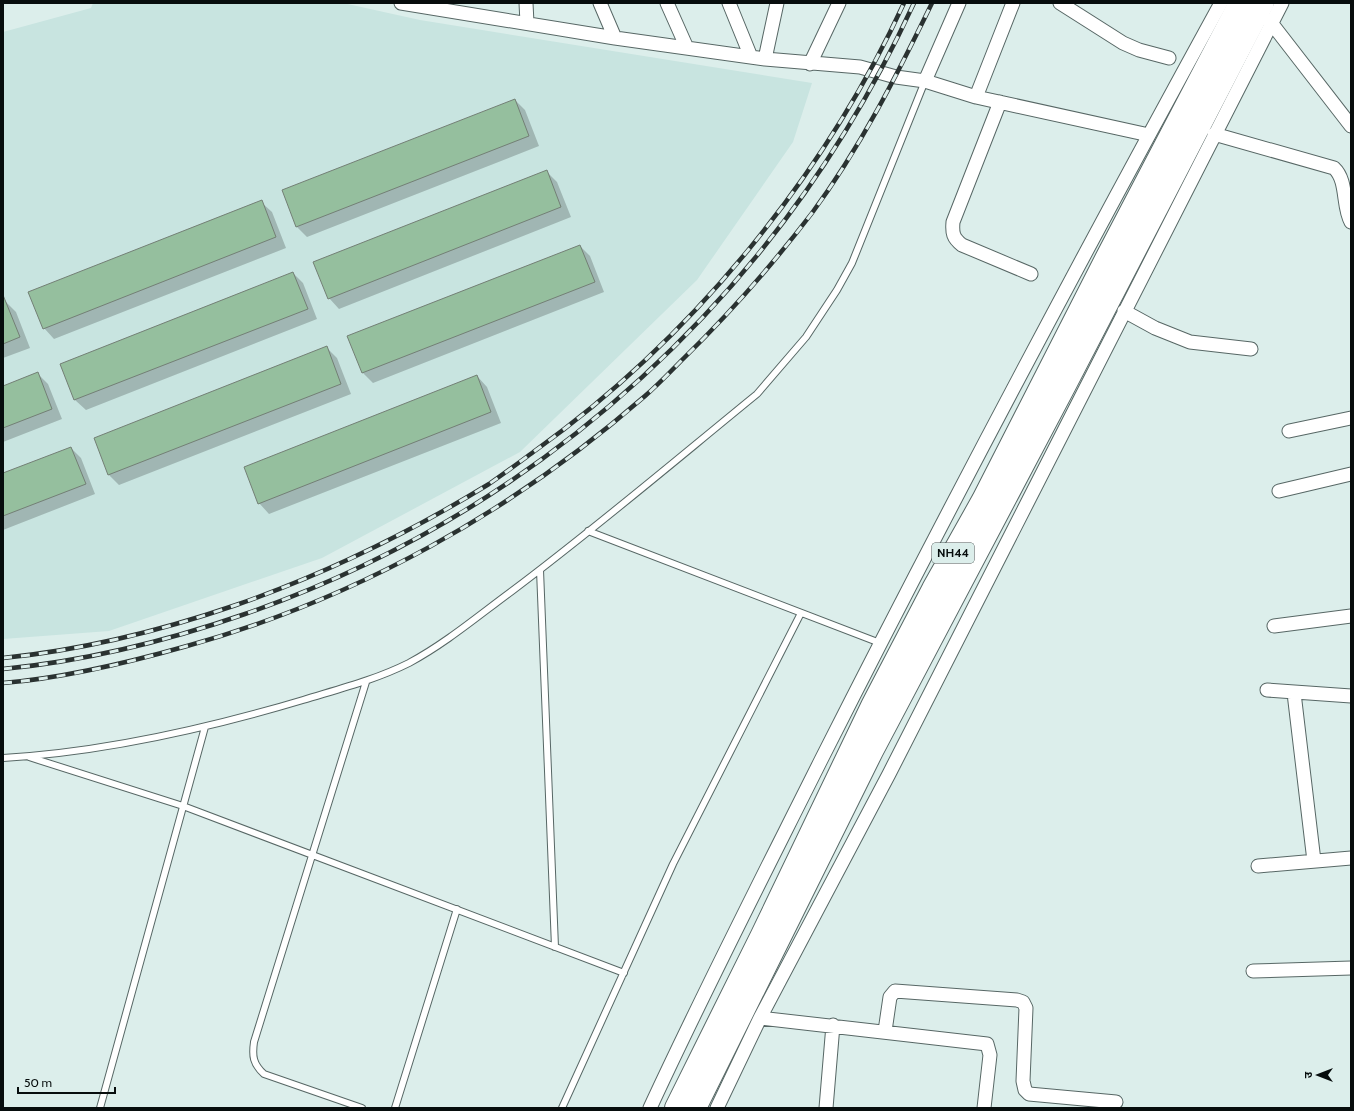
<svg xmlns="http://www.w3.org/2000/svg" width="1354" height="1111" viewBox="0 0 1354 1111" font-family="Cabin,'Noto Sans Devanagari',sans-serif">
<rect width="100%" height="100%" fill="#dceeeb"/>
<path fill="#c8e4e0" d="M93,3H343L420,20L812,83L793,142L697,280L520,452L322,558L109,631L3,639V32L91,8Z"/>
<path fill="#0003" d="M515,100L525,110L539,146L307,237L297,227Z
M546,171L557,182L571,217L339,309L329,298Z
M261,202L272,212L286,248L54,339L44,328Z
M580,246L590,256L604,292L373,383L363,373Z
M293,273L303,283L317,319L86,410L75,400L62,364Z
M6,302L16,312L30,348L3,358V303Z
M327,348L337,358L351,394L119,485L109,475L95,439Z
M37,373L48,384L62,419L3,442V387Z
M477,376L487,387L501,423L269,514L259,503Z
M71,448L81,458L95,494L3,530V474Z"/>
<path fill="#95bf9e" stroke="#737f75" d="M515,99L529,136L296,227L282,190Z
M547,170L561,207L328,299L313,262Z
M262,200L276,237L43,329L28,292Z
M580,245L595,282L362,373L347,336Z
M293,272L308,309L74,400L60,364Z
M3,295L20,337L3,344Z
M327,346L341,384L108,475L94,438Z
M38,372L52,409L3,428V386Z
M477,375L491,412L258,504L244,467Z
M71,447L86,484L3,516V473Z"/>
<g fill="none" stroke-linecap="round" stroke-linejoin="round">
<defs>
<path id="lane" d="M588,531L880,643
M540,570L555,947
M29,757L183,806L624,973
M3,758C105,752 206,729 303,700C339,689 375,680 409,663C446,643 478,616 512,591C596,528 676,460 757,394L806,337L837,290L852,263L925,81
M100,1108L205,727
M362,1108L264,1074C253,1064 252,1056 254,1042L366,682
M395,1108L457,909
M562,1108L673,864L801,613"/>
<path id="street" d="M401,3L615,38L765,59L860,67L896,77L925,81L976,97L1149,135
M526,3L527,23
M600,3L615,38
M667,3L687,48
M729,3L751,57
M1060,3L1123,43L1139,50L1169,58
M1269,20L1351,126
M765,59L777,3
M810,64L839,3
M925,81L959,3
M976,97L1013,3
M1000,102L953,222C952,233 953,238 962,245L1031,274
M1214,134L1334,168C1348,181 1342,206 1351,222
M1124,311L1155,328L1190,342L1251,349
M1289,431L1351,418
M1279,491L1351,474
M1274,626L1351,616
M1267,690L1351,696
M1294,693L1314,861
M1258,866L1351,858
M1253,971L1351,968
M760,1018L987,1044L990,1055L984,1108
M885,1031L890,997L895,991L1017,1000L1023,1002L1026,1008L1023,1081L1025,1090L1029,1094L1116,1102
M650,1108C704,991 763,876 821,760C950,505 1084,253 1221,3
M717,1108L760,1018L889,774L1282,3
M826,1108L833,1025"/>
<path id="highway" d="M676,1108L762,935L873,704L933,589L983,500L1106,259L1240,3
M695,1108L872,751L1065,385L1263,3"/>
</defs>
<use href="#lane" stroke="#576765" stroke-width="8"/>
<use href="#street" stroke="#576765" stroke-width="15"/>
<use href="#highway" stroke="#576765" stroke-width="24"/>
<use href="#lane" stroke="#fff" stroke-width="6"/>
<use href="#street" stroke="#fff" stroke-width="13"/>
<use href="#highway" stroke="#fff" stroke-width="22"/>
<defs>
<path id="rail" d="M3,658C83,650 160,631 236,605C325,574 409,533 489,484C505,473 521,461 536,450C691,339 824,177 904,3
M3,669C86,661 167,641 245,614C544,510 782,290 914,3
M3,683C65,678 127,663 187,646C356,599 512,512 645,396C659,384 671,371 684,358C730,313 773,264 812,213C860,148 897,75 932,3"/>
</defs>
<use href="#rail" stroke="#2a3231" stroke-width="4.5"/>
<use href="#rail" stroke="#dceeeb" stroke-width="3" stroke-dasharray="9" stroke-linecap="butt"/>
</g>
<g text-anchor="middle" stroke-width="3" stroke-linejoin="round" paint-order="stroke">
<rect fill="#dceeeb" stroke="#475050" stroke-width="1" x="932" y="543" width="42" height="20" rx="3"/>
<g font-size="12" font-weight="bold" fill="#070d0d">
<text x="953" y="557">NH44</text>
</g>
</g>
<rect width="1354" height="1111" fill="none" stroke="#070d0d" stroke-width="8"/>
<g transform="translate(1318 1075) rotate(270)" stroke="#dceeeb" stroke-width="3" paint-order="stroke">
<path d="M0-3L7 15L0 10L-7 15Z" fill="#070d0d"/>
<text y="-6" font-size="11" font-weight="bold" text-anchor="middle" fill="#070d0d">उ</text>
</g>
<path d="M18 1087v6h97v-6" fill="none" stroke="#070d0d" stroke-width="2"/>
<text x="24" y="1087" font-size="12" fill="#070d0d" stroke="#dceeeb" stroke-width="3" paint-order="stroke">50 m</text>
</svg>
